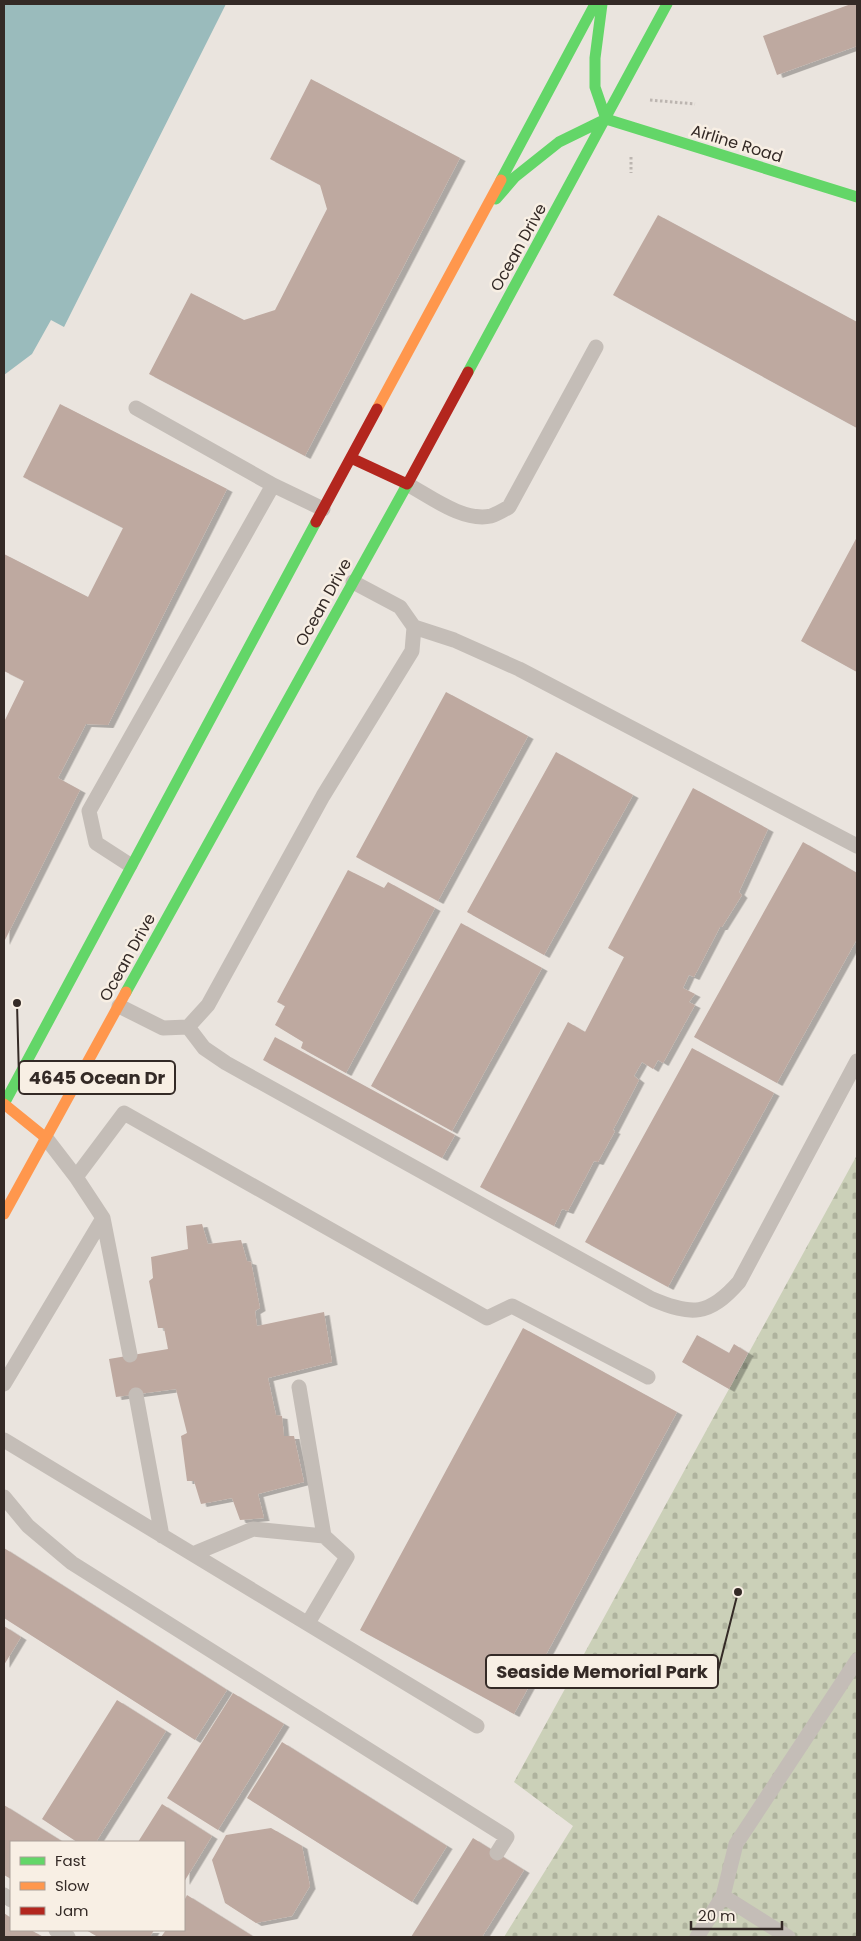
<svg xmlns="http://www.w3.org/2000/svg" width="861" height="1941" viewBox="0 0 861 1941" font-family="Poppins,sans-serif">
<defs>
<pattern id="cemetery-stones" width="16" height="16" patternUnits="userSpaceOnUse" patternTransform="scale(1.25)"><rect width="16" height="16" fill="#cbd0b8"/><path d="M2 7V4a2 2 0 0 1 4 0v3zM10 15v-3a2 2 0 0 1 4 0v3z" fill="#afb39e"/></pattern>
<filter id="shadow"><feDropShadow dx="5.5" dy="3" stdDeviation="0" flood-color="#0004"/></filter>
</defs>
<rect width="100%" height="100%" fill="#eae4de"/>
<path fill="url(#cemetery-stones)" d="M857,1155V1937H504L573,1826L514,1782Z"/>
<path fill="#9abbbc" d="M4,4H226L64,327L51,320L32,354L4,375Z"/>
<path fill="#bea9a0" filter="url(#shadow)" d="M851,4H857V46L777,75L763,36Z
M311,79L460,158L305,456L149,374L191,293L244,320L275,310L327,209L320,185L270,159Z
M658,215L857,322V428L613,295Z
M60,404L227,489L108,725L86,724L58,778L80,790L4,942V722L24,681L4,671V554L88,597L123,528L23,477Z
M857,537V672L801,641Z
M446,692L528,736L438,901L356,857Z
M556,752L633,795L544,955L467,912Z
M693,788L768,829L739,892L742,895L722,927H720L694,977L689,975L683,988L695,994L689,1002L695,1005L663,1063L658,1060L653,1069L642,1062L634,1076L639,1080L613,1130L615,1131L598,1162L594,1161L568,1211L562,1209L554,1226L480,1187L568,1022L585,1032L624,957L608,948Z
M803,842L857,873V939L777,1083L694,1037Z
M348,870L384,888L388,882L435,908L346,1073L301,1048L303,1042L275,1025L285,1006L277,1002Z
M461,923L542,968L452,1131L371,1086Z
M275,1037L455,1135L442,1158L263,1060Z
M692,1048L774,1093L668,1287L585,1242Z
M202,1224L208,1244L241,1240L247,1261L251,1262L260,1308L255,1311L257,1326L324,1312L332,1362L268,1378L276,1415L282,1416L284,1436H294L304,1482L258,1494L264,1518L240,1520L232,1498L201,1504L194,1481H187L181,1436L187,1433L176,1389L116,1397L109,1359L168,1349L164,1328H158L149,1281L153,1278L151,1257L188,1249L186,1226Z
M523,1328L677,1412L514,1714L360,1630Z
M697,1335L729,1353L734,1344L748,1353L729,1389L682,1362Z
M4,1548L227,1690L195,1740L4,1618Z
M4,1626L21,1637L4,1665Z
M233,1693L284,1724L218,1830L167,1798Z
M117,1700L166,1731L96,1842H77L42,1819Z
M282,1742L447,1846L412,1902L247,1798Z
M162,1804L212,1836L184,1882V1842H138Z
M4,1805L63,1842H11V1879L4,1875Z
M271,1828L302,1846L310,1886L292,1916L256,1923L225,1903L212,1860L226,1835Z
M473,1838L524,1870L482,1937H411Z
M187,1895L254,1937H161L166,1930H184V1901Z
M4,1913L11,1918V1930H31L43,1937H4Z
M86,1930H154L150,1937H98Z"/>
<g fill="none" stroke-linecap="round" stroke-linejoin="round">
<path stroke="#bcb5b0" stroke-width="3" stroke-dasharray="2.5 2.5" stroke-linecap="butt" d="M650,100L695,104
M631,157V173"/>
<path stroke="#c4bdb7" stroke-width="15" d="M407,484C431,497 463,522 491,516C497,514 504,510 509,507L596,347
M273,485L323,509
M414,627L454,640L519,669L857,846
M130,865L96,843L89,811L273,485L136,408
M119,1006L163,1028L188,1027L208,1005L323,796L412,651L414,627L400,607L353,582
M188,1027L204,1048L226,1063L652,1299C692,1316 709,1316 739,1282L857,1061
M46,1138L76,1177L103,1218L130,1355
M76,1177L124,1113L487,1318L512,1306L648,1377
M4,1384L103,1218
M299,1387L324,1536
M136,1395L162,1536
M4,1440L477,1726
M4,1497L28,1526L72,1563L507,1837L497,1853
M193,1554L253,1529L324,1536L347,1557L308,1623
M4,1895L11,1900
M723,1896L788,1937
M56,1930L68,1937
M697,1937L723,1896L736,1844L857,1660"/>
<path stroke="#63d668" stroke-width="11" d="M602,4L595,58V87L606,119
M501,180L595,4
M496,199L515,177L559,142L606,119L857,197
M468,372L667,4
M126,992L408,483
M4,1104L316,522"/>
<path stroke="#ff974d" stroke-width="11" d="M377,409L501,180
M4,1104L46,1138
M4,1214L126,992"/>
<path stroke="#b3261e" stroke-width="11" d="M351,458L407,484
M408,483L468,372
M316,522L377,409"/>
</g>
<g text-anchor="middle" stroke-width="5" stroke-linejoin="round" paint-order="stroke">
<g font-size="16" fill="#342a26" stroke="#f8efe4">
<text transform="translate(737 143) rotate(17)" y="6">Airline Road</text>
<text transform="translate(518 247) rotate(-61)" y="6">Ocean Drive</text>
<text transform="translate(323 602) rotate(-61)" y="6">Ocean Drive</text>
<text transform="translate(127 957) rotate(-61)" y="6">Ocean Drive</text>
</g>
</g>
<path fill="none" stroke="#342a26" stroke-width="2" d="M17 1003L19 1078M738 1592L718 1671"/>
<g fill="#342a26" stroke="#f8efe4" stroke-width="2">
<circle cx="17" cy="1003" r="5"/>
<circle cx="738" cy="1592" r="5"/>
</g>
<g fill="#f8efe4" stroke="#342a26" stroke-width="2">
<rect x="19" y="1061" width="156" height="33" rx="5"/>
<rect x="486" y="1655" width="232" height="33" rx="5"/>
</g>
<g font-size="18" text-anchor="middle" font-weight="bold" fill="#342a26">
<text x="97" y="1084">4645 Ocean Dr</text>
<text x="602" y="1678">Seaside Memorial Park</text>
</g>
<rect width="861" height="1941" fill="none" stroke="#342a26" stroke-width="10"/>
<rect x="10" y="1841" width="175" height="90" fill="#f8efe4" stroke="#aaa098"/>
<rect x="20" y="1857" width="25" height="8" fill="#63d668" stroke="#aaa098"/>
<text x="55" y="1866" font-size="15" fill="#342a26">Fast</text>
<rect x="20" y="1882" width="25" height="8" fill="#ff974d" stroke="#aaa098"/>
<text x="55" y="1891" font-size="15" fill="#342a26">Slow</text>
<rect x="20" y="1907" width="25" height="8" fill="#b3261e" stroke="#aaa098"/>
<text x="55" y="1916" font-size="15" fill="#342a26">Jam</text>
<path d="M691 1921v8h91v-8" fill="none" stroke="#342a26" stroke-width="2.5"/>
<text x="698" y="1921" font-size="15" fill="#342a26" stroke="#f8efe4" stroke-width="4" paint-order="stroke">20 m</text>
</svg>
